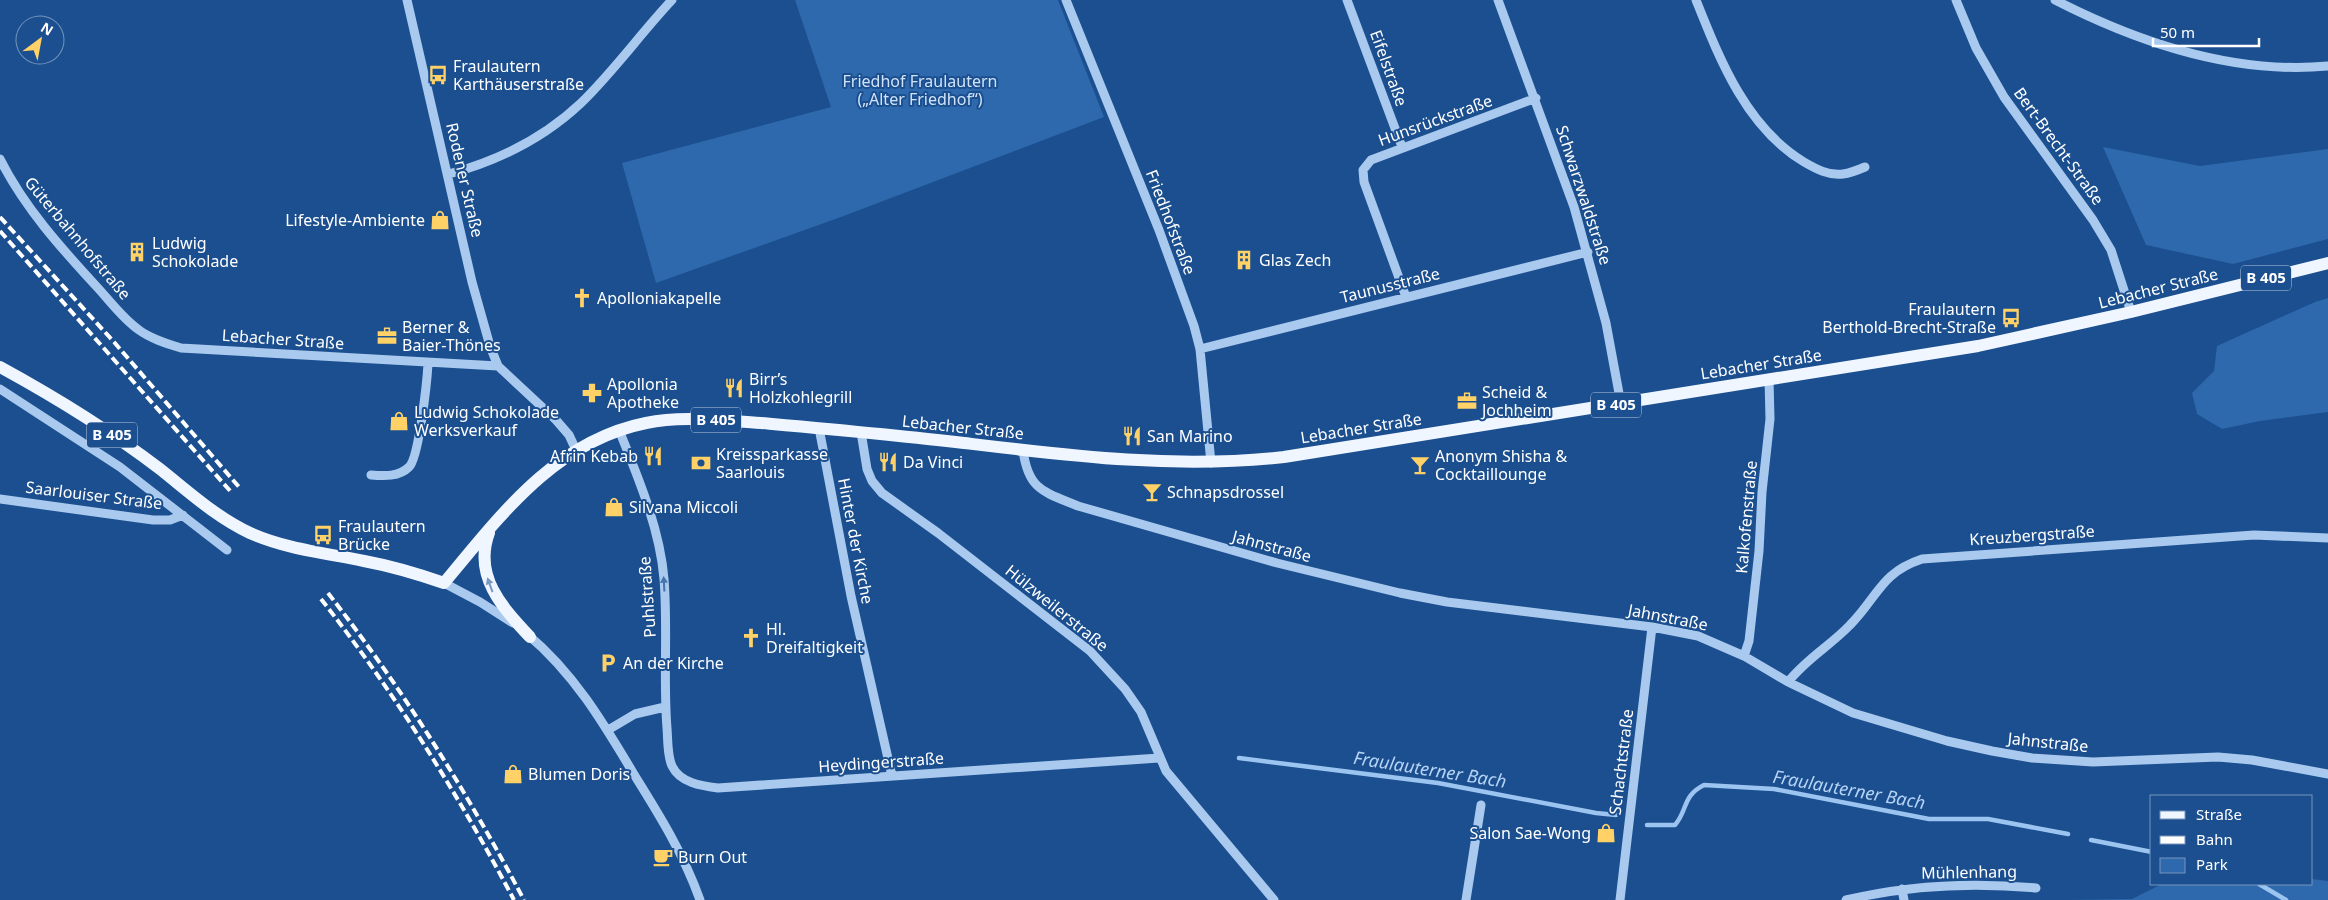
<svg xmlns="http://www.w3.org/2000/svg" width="2328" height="900" viewBox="0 0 2328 900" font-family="'Noto Sans',sans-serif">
<rect width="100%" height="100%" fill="#1b4f8f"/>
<path fill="#2e69ad" d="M795,0H1058L1104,117L841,217L656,283L622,163L831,107Z
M2103,147L2200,166L2328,149V239L2233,264L2146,245Z
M2328,298V412L2260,421L2222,429L2197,414L2192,393L2214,371L2217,346L2315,302Z
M2312,879L2328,881V900H2066L2132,899L2162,884H2312Z"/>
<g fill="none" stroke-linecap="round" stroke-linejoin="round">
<path stroke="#9cc4f0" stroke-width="4.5" d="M1239,758L1438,783L1596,813L1616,815
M1647,825H1675C1688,810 1682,796 1704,785L1774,789L1929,819H1988L2068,834
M2091,840L2152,852
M2259,884L2286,900"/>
<path stroke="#a9c9ee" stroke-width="9" d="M407,0L472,282L490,346L498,366L556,420L569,435L576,450
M1066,0L1159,230L1194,326L1200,349L1211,463
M1347,0L1402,147
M1498,0L1574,207L1606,323L1621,404
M1696,0C1720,60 1746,127 1804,162C1816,169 1829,176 1843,174C1851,173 1858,170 1865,167
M1956,0L1976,48L2004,97L2093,220L2111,250L2131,312
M2055,0C2139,43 2233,75 2328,66
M0,159C24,207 61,248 97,287C110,301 123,319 139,330C151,339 168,344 181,348L498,366
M449,174C497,161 544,138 581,103C614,71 641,33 672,0
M1406,297L1364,182L1363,170L1371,160L1536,98
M1200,349L1588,252
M0,389L120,467L227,550
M819,428L851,596L892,776
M619,430C638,477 660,529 664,579C668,629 663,679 667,728C668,740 667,755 672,766C680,783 702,786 718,788L1159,758
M861,432L867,469L872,481L882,493L938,533L1090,651L1125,689L1141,712L1166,771L1274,900
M1023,450C1028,490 1044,492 1078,506L1277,563L1400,593L1447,602L1652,627L1698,636L1744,656L1788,682L1853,713L1947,741L1992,751L2032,758L2093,762L2218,757L2252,760L2328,774
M371,475C384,476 399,477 409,467C419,458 427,381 428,364
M0,499L153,520H170L183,515
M444,583L480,602L513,623
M527,634C574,673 604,724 635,776C660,816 684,855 700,900
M1744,656L1749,641L1759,551L1762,492L1770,419L1769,379
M1788,682C1807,658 1830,646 1850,625C1878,597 1880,573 1922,559L2254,535L2328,538
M608,730L635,714L665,707
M1902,889L1904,900
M1466,900L1481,805
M1620,900L1652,627
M1846,900C1909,885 1972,882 2036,888"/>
<path stroke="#f0f6ff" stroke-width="12" d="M0,367C55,397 110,431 160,469C189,492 216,517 250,533C286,549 325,553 364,561C391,566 418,574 444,583C500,516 555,441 646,423C683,415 723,421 761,423C828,429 896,435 964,443C1072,456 1175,469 1284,457L1978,346L2131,312L2328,263
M489,533C473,576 502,607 530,637"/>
<path stroke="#fff" stroke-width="4" stroke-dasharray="9 4" stroke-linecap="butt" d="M0,217L114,342L239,487
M0,231L232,493
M328,593C403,689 467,792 524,900
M321,599C395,693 458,794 514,900"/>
</g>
<defs><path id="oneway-solid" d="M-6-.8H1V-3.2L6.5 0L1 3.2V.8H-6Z" transform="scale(1.25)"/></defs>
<use fill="#4674ac" href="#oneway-solid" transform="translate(664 584) rotate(-93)"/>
<use fill="#7b9ac1" href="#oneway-solid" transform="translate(490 585) rotate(-110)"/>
<defs>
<symbol id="bus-bare" viewBox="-9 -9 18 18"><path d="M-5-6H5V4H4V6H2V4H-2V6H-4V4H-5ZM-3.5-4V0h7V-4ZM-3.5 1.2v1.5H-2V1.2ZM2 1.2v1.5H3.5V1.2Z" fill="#ffd166" stroke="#1b4f8f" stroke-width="2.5" paint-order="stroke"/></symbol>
<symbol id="shop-bare" viewBox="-9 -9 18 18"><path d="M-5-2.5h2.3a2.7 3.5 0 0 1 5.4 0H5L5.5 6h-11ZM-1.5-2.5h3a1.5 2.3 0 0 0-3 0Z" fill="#ffd166" stroke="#1b4f8f" stroke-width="2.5" paint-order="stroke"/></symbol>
<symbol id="building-bare" viewBox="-9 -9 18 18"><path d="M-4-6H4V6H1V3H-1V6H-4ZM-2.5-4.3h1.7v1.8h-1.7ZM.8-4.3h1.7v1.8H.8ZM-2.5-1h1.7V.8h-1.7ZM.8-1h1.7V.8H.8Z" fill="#ffd166" stroke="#1b4f8f" stroke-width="2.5" paint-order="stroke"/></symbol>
<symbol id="church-bare" viewBox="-9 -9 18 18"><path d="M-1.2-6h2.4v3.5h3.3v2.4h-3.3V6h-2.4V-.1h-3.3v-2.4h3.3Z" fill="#ffd166" stroke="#1b4f8f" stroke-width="2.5" paint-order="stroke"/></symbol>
<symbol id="office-bare" viewBox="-9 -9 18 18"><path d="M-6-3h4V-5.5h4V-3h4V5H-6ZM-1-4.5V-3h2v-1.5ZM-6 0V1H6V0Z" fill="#ffd166" stroke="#1b4f8f" stroke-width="2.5" paint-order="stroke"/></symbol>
<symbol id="restaurant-bare" viewBox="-9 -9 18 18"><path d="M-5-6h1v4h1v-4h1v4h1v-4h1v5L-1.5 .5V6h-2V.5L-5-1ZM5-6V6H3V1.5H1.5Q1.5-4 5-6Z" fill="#ffd166" stroke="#1b4f8f" stroke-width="2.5" paint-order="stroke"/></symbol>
<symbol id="pharmacy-bare" viewBox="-9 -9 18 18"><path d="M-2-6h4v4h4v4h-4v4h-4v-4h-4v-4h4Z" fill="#ffd166" stroke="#1b4f8f" stroke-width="2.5" paint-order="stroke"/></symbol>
<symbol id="bank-bare" viewBox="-9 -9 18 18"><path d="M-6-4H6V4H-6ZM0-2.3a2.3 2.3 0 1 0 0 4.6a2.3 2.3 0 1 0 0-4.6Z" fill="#ffd166" stroke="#1b4f8f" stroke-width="2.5" paint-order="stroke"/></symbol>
<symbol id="bar-bare" viewBox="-9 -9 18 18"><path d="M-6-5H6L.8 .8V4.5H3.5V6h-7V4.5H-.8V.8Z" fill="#ffd166" stroke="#1b4f8f" stroke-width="2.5" paint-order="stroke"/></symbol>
<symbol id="parking-bare" viewBox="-9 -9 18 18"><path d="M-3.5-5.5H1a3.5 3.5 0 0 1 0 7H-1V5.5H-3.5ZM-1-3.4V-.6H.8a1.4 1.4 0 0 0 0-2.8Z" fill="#ffd166" stroke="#1b4f8f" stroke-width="2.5" paint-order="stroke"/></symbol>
<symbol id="cafe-bare" viewBox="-9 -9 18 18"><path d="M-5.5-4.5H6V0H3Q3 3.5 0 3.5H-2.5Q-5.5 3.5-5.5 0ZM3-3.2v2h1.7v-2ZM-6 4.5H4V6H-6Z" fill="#ffd166" stroke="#1b4f8f" stroke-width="2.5" paint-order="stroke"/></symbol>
</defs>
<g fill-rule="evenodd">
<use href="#bus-bare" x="424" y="61" width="28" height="28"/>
<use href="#shop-bare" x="426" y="206" width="28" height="28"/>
<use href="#building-bare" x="123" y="238" width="28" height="28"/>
<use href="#building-bare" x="1230" y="246" width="28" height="28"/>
<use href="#church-bare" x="568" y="284" width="28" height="28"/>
<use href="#bus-bare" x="1997" y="304" width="28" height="28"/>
<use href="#office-bare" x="373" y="322" width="28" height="28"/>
<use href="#restaurant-bare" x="720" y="374" width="28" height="28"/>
<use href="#pharmacy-bare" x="578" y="379" width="28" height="28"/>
<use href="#office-bare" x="1453" y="387" width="28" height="28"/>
<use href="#shop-bare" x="385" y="407" width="28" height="28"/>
<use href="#restaurant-bare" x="1118" y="422" width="28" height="28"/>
<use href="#restaurant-bare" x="639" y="442" width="28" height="28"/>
<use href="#restaurant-bare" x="874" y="448" width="28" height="28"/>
<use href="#bank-bare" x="687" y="449" width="28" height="28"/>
<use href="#bar-bare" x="1406" y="451" width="28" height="28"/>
<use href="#bar-bare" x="1138" y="478" width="28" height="28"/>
<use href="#shop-bare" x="600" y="493" width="28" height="28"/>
<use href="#bus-bare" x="309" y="521" width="28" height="28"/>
<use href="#church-bare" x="737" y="624" width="28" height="28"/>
<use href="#parking-bare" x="594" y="649" width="28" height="28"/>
<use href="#shop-bare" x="499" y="760" width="28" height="28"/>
<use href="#shop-bare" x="1592" y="819" width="28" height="28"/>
<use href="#cafe-bare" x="649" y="843" width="28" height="28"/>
</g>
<g text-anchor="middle" stroke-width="4" stroke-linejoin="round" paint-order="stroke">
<g fill="#1b4f8f" stroke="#bbcadd" stroke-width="1">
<rect x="2241" y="265.5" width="50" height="25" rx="4"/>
<rect x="1591" y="392.5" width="50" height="25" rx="4"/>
<rect x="691" y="407.5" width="50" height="25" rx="4"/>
<rect x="87" y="422.5" width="50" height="25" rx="4"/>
</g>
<g font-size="15" font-weight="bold" fill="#fff">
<text x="2266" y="283">B 405</text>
<text x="1616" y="410">B 405</text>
<text x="716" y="425">B 405</text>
<text x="112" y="440">B 405</text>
</g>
<g font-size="16" fill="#fff" stroke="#1b4f8f" text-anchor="start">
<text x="453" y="72">Fraulautern<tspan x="453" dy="18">Karthäuserstraße</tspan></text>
<text x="425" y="226" text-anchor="end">Lifestyle-Ambiente</text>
<text x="152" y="249">Ludwig<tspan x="152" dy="18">Schokolade</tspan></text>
<text x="1259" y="266">Glas Zech</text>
<text x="597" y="304">Apolloniakapelle</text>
<text x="1996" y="315" text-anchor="end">Fraulautern<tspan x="1996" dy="18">Berthold-Brecht-Straße</tspan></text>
<text x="402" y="333">Berner &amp;<tspan x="402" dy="18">Baier-Thönes</tspan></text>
<text x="749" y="385">Birr’s<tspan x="749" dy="18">Holzkohlegrill</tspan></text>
<text x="607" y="390">Apollonia<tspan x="607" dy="18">Apotheke</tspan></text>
<text x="1482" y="398">Scheid &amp;<tspan x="1482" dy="18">Jochheim</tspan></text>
<text x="414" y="418">Ludwig Schokolade<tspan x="414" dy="18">Werksverkauf</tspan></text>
<text x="1147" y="442">San Marino</text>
<text x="716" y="460">Kreissparkasse<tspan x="716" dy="18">Saarlouis</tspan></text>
<text x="638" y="462" text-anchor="end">Afrin Kebab</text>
<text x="1435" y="462">Anonym Shisha &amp;<tspan x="1435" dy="18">Cocktaillounge</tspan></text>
<text x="903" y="468">Da Vinci</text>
<text x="1167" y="498">Schnapsdrossel</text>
<text x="629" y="513">Silvana Miccoli</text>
<text x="338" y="532">Fraulautern<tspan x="338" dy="18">Brücke</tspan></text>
<text x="766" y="635">Hl.<tspan x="766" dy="18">Dreifaltigkeit</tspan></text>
<text x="623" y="669">An der Kirche</text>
<text x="528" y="780">Blumen Doris</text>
<text x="1591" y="839" text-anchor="end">Salon Sae-Wong</text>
<text x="678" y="863">Burn Out</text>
</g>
<g font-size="16" fill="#fff" stroke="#1b4f8f">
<text transform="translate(1389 68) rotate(70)" y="6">Eifelstraße</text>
<text transform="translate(1435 120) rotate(-20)" y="6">Hunsrückstraße</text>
<text transform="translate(2059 146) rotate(54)" y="6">Bert-Brecht-Straße</text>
<text transform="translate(465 180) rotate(77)" y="6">Rodener Straße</text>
<text transform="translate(1584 195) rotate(72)" y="6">Schwarzwaldstraße</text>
<text transform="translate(1171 222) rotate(69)" y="6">Friedhofstraße</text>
<text transform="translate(78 238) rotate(50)" y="6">Güterbahnhofstraße</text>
<text transform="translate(1390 285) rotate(-14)" y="6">Taunusstraße</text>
<text transform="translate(2158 288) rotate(-14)" y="6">Lebacher Straße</text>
<text transform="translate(283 339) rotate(4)" y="6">Lebacher Straße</text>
<text transform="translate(1761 364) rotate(-9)" y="6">Lebacher Straße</text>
<text transform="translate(963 427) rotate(6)" y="6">Lebacher Straße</text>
<text transform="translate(1361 428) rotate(-9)" y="6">Lebacher Straße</text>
<text transform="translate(94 495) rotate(7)" y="6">Saarlouiser Straße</text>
<text transform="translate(1746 517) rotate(-85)" y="6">Kalkofenstraße</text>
<text transform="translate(2032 535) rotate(-4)" y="6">Kreuzbergstraße</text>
<text transform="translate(856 541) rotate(79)" y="6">Hinter der Kirche</text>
<text transform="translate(1272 546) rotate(15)" y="6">Jahnstraße</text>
<text transform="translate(647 597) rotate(-94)" y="6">Puhlstraße</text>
<text transform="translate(1057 608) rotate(39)" y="6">Hülzweilerstraße</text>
<text transform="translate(1668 617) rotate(11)" y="6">Jahnstraße</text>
<text transform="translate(2048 742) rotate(6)" y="6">Jahnstraße</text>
<text transform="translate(881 762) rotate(-4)" y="6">Heydingerstraße</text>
<text transform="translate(1621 762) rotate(-83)" y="6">Schachtstraße</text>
<text transform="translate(1969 872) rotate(-1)" y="6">Mühlenhang</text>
</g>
<g font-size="16" fill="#cfe3fa" stroke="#1b4f8f">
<text x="920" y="87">Friedhof Fraulautern<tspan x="920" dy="18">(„Alter Friedhof“)</tspan></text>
</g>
<g font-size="18" font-style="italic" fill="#b5d3f5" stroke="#1b4f8f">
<text transform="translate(1430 770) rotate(9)" y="6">Fraulauterner Bach</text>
<text transform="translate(1849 790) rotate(10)" y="6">Fraulauterner Bach</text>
</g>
</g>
<rect x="2150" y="795" width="162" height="90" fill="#1b4f8f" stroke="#7695bc"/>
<rect x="2160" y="811" width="25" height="8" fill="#f0f6ff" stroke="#7695bc"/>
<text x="2196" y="820" font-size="15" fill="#ffffff">Straße</text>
<rect x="2160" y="836" width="25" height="8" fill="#ffffff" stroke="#7695bc"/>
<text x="2196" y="845" font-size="15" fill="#ffffff">Bahn</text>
<rect x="2160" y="858" width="25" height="15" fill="#2e69ad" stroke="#7695bc"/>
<text x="2196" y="870" font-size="15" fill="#ffffff">Park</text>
<g transform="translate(40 40) rotate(32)"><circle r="24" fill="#1b4f8f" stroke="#7695bc"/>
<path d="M0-4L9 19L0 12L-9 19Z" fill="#ffd166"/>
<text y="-8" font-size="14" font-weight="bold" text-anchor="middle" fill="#ffffff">N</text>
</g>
<path d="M2153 38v8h106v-8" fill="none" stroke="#ffffff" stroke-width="2.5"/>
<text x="2160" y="38" font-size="15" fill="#ffffff" stroke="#1b4f8f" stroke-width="4" paint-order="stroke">50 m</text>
</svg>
